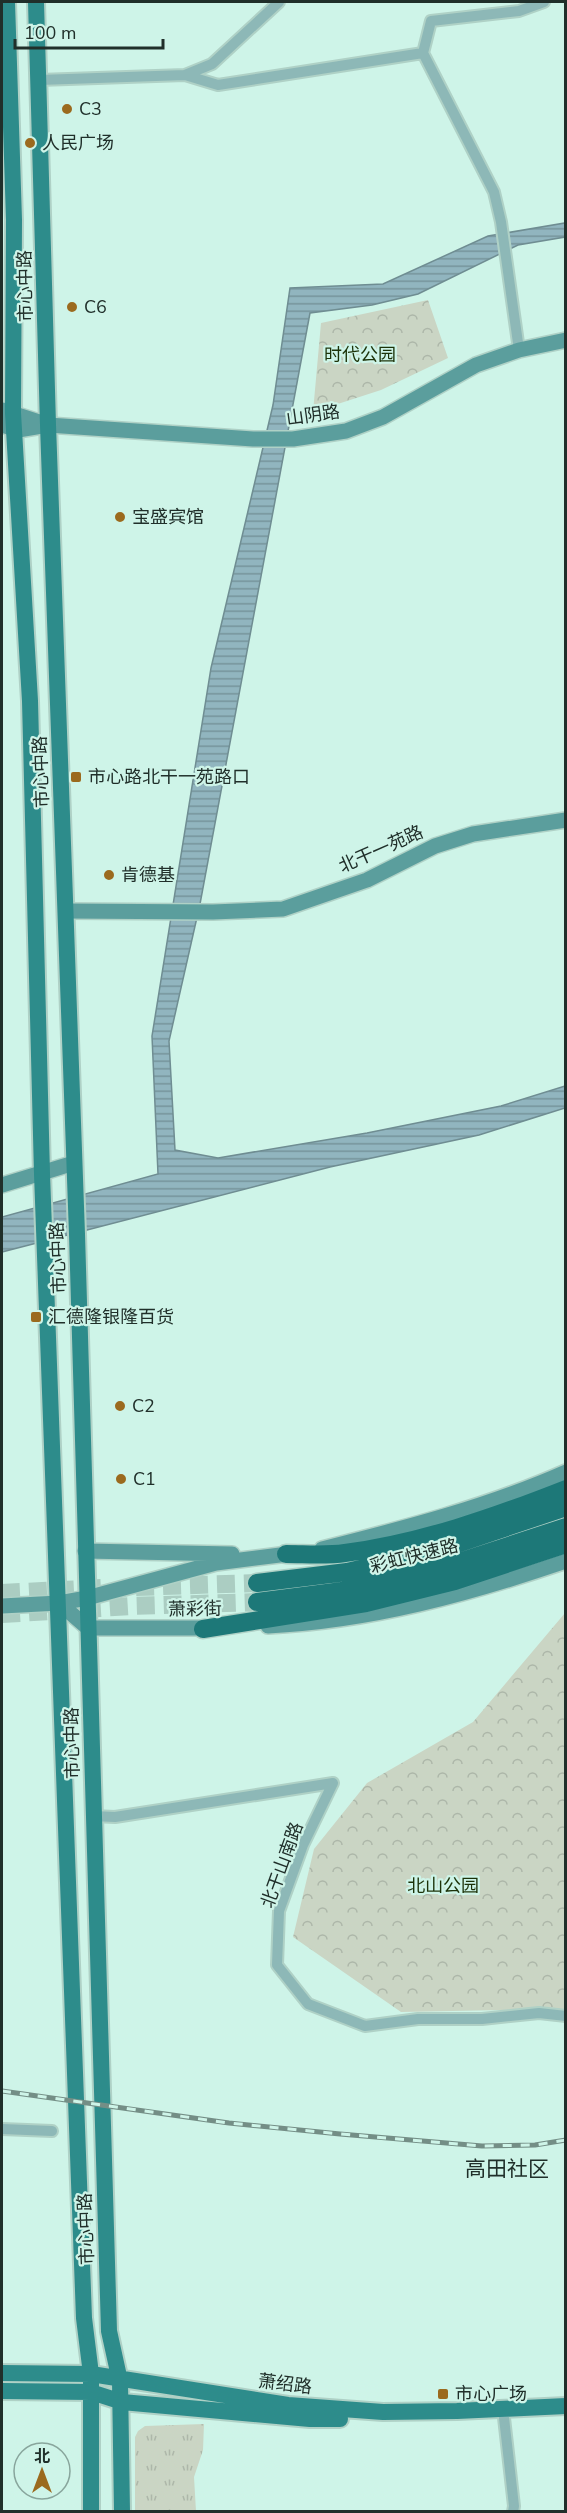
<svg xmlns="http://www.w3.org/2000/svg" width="567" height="2513" viewBox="0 0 567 2513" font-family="'Nunito Sans','Noto Sans SC',sans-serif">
<defs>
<pattern id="grass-tufts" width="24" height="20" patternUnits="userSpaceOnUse" patternTransform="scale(1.5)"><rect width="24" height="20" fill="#cad5c4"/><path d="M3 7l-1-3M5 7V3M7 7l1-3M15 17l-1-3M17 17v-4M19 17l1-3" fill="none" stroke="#adb7a9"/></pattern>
<pattern id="park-crowns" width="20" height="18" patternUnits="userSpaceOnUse" patternTransform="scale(1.5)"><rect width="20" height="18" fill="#cad5c4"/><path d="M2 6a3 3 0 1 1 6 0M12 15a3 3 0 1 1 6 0" fill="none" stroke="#adb7a9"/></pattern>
<pattern id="water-rules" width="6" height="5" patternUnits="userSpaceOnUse" patternTransform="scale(1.5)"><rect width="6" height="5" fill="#91b5bf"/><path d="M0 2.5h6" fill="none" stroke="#76949b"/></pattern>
</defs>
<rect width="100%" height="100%" fill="#cef4e8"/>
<path fill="url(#grass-tufts)" d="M204,2424L203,2450L194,2477L196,2511H135V2437L138,2431L145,2426Z"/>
<path fill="url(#park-crowns)" d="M428,300L448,358L381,390L313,412L321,323Z
M565,1613V2016L504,2010L401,2012L293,1937L314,1849L367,1783L473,1722Z"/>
<path fill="url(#water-rules)" stroke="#6f8d92" stroke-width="1.5" d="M565,223V237L518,245L418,294L372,305L310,313L200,904L169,1041L175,1150L218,1158L367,1133L501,1106L565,1086V1108L479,1135L330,1167L2,1252V1217L158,1174L152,1036L211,668L273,405L290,288L383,284L488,236Z"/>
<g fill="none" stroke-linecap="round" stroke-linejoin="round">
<path stroke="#abcdc2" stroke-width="18" stroke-dasharray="18 9" stroke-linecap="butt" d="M136,1587L257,1583
M2,1593L102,1588
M2,1614L132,1606L257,1602"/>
<defs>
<path id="street" d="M423,53L431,21L519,11L544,2
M185,75L212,64L279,2
M39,80L185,75L218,85L423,53L494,192L501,222L519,350
M93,1816L115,1817L333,1783L303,1845L279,1911L277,1965L308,2004L365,2026L418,2019H482L539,2013L566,2016
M2,2129L52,2131
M503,2409L514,2506L513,2512"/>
<path id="secondary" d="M2,410L45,424
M2,425L18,430L48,425L253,439H293L346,431L383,417L476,365L519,350L566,340
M66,911L213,912L283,909L367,880L435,846L473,834L566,820
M2,1185L74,1163
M322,1549C405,1528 487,1507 566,1472
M85,1551L232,1554
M59,1603L88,1628H214
M2,1606L59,1603L87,1598L216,1563L296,1553
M268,1626C371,1621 469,1594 566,1561"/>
<path id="primary" d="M7,2L14,220L13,413L30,701L42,1174L84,2318L91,2374V2512
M36,2L48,425L77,1234L109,2331L120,2381L122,2512
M2,2373L91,2374L288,2405L383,2412L457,2411L566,2406
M2,2391L91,2392L122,2402L310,2419H340"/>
<path id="highway" d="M286,1554C305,1554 326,1556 345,1553C421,1543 495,1517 566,1489
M257,1583L347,1572L430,1553L566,1507
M257,1602L342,1591L435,1570L566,1527
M203,1629L366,1603L455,1581L566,1544"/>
</defs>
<use href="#street" stroke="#afd1c6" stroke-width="14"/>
<use href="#secondary" stroke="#afd1c6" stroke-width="18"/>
<use href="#primary" stroke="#afd1c6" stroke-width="20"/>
<use href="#highway" stroke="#afd1c6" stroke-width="21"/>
<use href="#street" stroke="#8db8b7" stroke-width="10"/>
<use href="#secondary" stroke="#5b9e9d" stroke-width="15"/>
<use href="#primary" stroke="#2d8c8b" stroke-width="16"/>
<use href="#highway" stroke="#1d7878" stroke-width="18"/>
<defs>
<path id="rail" d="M2,2091L229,2123L340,2134L482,2146L535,2145L566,2140"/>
</defs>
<use href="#rail" stroke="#748e86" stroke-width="5"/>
<use href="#rail" stroke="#cef4e8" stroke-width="3" stroke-dasharray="9" stroke-linecap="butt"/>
</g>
<g fill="#9b6a1e" stroke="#cef4e8" stroke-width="2">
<circle cx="67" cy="109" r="6"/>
<circle cx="30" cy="143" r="6"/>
<circle cx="72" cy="307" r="6"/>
<circle cx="120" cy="517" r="6"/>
<rect x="70" y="771" width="12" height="12" rx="3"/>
<circle cx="109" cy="875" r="6"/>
<rect x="30" y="1311" width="12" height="12" rx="3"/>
<circle cx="120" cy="1406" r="6"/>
<circle cx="121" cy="1479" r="6"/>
<rect x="437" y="2388" width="12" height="12" rx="3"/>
</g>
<g text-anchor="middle" stroke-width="4.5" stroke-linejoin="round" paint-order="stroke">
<g font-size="18" fill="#202f2a" stroke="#cef4e8" text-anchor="start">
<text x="79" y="115">C3</text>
<text x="42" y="149">人民广场</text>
<text x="84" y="313">C6</text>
<text x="132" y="523">宝盛宾馆</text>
<text x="88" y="783">市心路北干一苑路口</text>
<text x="121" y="881">肯德基</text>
<text x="48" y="1323">汇德隆银隆百货</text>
<text x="132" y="1412">C2</text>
<text x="133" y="1485">C1</text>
<text x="455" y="2400">市心广场</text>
</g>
<g font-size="18" fill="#202f2a" stroke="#cef4e8">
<text transform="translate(25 286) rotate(-91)" y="6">市心中路</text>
<text transform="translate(313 415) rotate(-8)" y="6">山阴路</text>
<text transform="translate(41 772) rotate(-92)" y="6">市心中路</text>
<text transform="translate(381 849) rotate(-24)" y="6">北干一苑路</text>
<text transform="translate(58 1258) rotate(-92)" y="6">市心中路</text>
<text transform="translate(414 1556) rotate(-14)" y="6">彩虹快速路</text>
<text transform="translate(195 1609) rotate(-1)" y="6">萧彩街</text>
<text transform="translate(72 1743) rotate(-91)" y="6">市心中路</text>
<text transform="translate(282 1865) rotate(-70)" y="6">北干山南路</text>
<text transform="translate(86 2229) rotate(-92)" y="6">市心中路</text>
<text transform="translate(285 2384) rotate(7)" y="6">萧绍路</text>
</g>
<g font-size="18" fill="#1c3208" stroke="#cef4e8">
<text x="360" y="361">时代公园</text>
<text x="443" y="1892">北山公园</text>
</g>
<g font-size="21" fill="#202f2a" stroke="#cef4e8">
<text x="507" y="2176">高田社区</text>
</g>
</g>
<rect width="567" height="2513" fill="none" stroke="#202f2a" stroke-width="6"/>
<g transform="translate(42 2471)"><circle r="28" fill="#cef4e8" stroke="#88a59c" stroke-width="1.5"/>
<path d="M0-4.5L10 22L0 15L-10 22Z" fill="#9b6a1e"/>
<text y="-9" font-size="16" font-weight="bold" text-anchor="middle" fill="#202f2a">北</text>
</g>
<path d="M15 39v9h148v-9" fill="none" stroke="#202f2a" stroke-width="3"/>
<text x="24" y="39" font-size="18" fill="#202f2a" stroke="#cef4e8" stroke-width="4.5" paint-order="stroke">100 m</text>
</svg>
